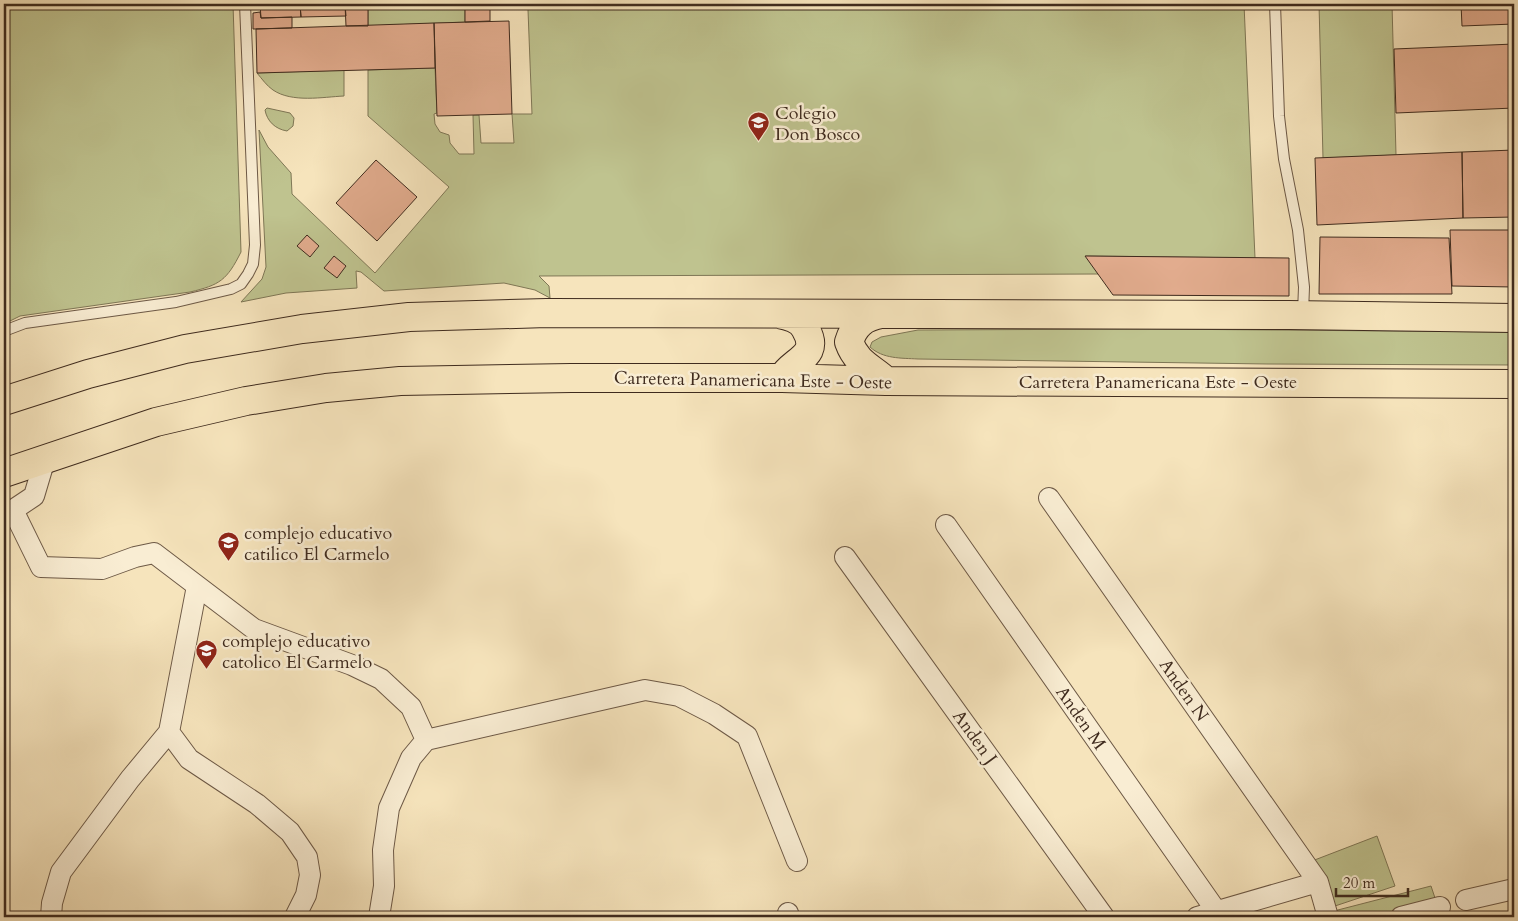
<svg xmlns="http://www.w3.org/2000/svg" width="1518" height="921" viewBox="0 0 1518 921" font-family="Cardo,serif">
<rect width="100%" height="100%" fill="#f6e4bc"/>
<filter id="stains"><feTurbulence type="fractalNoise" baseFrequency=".004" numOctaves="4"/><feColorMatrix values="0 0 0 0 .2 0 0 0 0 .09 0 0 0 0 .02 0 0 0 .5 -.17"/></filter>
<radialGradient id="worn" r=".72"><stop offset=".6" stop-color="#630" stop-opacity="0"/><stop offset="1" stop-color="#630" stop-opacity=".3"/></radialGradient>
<path fill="#bfc38f" stroke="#7f7756" d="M4,4H233L241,252C227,280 220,285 190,292L20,316L4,324Z
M368,4H465V22L368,26Z
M533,4H1244L1255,258L1086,256L1099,274L539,276L549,286L550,298L535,290L504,283L384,291L361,272L356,271L357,288L286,293L241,302L262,279L266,267L259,130L268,147L291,173L292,194L375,273L449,187L368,116V70L435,68L437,113L434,114L435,124L440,132L449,135L450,143L459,154H474L473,115H479L481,143H514L512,114H532L528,10Z
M1319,4H1392L1396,155L1323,158Z
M344,70V96C323,97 292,103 273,90C267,86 262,79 257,73Z
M267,108L290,113L294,118L293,126L287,131C275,129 267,121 265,110Z
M1152,329L1514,332V365L1268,364L918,359C901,358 883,359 870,347L872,342L881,337L918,330Z
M1377,836L1395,886L1329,908L1312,861Z
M1431,886L1438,907L1399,917H1331L1330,912Z"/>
<path fill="#e2ac8e" stroke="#3f2b1e" d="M260,4H300L301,17L261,18Z
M300,4H345L346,16L301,17Z
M345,4H368V26H346Z
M465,4H490V21L465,22Z
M1461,4H1514V24L1462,26Z
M260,12L261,18L292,17V28L253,29V13Z
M509,21L512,114L437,116L434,23Z
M434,23L435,68L257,73L256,29Z
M1514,44V108L1396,113L1394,49Z
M1514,150V217L1463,218L1462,152Z
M1462,152L1463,218L1317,225L1315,158Z
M376,160L417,197L377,241L336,203Z
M1450,230H1514V287L1452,286Z
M307,235L319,246L310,257L297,246Z
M1320,237L1449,238L1452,294H1319Z
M334,256L346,266L337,278L324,268Z
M1085,256L1289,258V296L1113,295Z"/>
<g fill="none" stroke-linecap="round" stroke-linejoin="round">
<defs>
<path id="lane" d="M1275,4L1279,116L1284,159L1298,230L1304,287L1303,313
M4,331L25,323L176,302L231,289L241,284L248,274L253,264L255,245L245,4"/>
<path id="street" d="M1049,498L1318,882L1328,917
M13,510L41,567L102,569L135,557L154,553L254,629L352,665L381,679L411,707L426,740
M4,512L13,510L34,496L45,459
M946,525L1217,912L1218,917
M845,557L1104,917
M169,732L189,759L257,804L290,832L307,857L310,875L306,895L295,917
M1466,900L1514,889
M788,913L789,917
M51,917L52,903L61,872L130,779L169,732L197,586
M379,917L384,886L383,850L389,808L411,758L426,740L645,690L679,696L714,714L747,736L797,861
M1197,917L1318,882
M1401,917L1440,907"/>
<path id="highway" d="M779,314C790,316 802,320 806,330C821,357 792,360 782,378
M881,314C864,317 854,325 849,342C857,364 871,367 886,381
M4,401L88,374L185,349L302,329L409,317L547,313L1289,315L1514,318
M4,473L156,422L246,401L326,388L400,381L571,378H782L886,381L1514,384"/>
</defs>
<use href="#lane" stroke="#6d5946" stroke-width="12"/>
<use href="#street" stroke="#6d5946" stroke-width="22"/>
<use href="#highway" stroke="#3f2b1e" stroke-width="30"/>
<use href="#lane" stroke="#f9edd3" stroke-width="10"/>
<use href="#street" stroke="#f9edd3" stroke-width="20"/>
<use href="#highway" stroke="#f6e4bc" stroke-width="28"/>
</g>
<defs>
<symbol id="school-pin" viewBox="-11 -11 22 30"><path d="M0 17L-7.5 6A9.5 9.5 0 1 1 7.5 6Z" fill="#8f2418" stroke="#f9edd3"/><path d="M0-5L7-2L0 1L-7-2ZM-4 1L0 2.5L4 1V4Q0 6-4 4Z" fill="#fff"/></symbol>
</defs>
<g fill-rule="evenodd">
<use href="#school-pin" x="746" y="110" width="25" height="34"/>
<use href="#school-pin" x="216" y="530" width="25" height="34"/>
<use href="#school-pin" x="194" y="638" width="25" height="34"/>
</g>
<g text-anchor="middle" stroke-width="5" stroke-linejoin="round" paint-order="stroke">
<g font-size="18" fill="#3f2b1e" stroke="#f9edd3" text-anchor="start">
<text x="775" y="119">Colegio<tspan x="775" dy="21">Don Bosco</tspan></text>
<text x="244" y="539">complejo educativo<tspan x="244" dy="21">catilico El Carmelo</tspan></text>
<text x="222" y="647">complejo educativo<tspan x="222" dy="21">catolico El Carmelo</tspan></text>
</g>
<g font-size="18" fill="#3f2b1e" stroke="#f9edd3">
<text transform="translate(753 380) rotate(1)" y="6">Carretera Panamericana Este - Oeste</text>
<text x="1158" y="388">Carretera Panamericana Este - Oeste</text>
<text transform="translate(1184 690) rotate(55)" y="6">Anden N</text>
<text transform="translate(1081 718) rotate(55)" y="6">Anden M</text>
<text transform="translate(975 737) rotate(54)" y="6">Anden J</text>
</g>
</g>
<rect width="1518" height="921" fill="none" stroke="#f6e4bc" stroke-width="20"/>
<rect x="5" y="5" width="1508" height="911" fill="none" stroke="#3f2b1e" stroke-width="2.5"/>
<rect x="10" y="10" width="1498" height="901" fill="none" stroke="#3f2b1e"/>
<path d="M1336 888v8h72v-8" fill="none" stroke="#3f2b1e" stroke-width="2.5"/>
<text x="1343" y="888" font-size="15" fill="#3f2b1e" stroke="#f9edd3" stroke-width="4" paint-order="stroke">20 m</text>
<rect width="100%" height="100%" filter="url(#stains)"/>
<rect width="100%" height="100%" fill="url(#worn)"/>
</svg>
